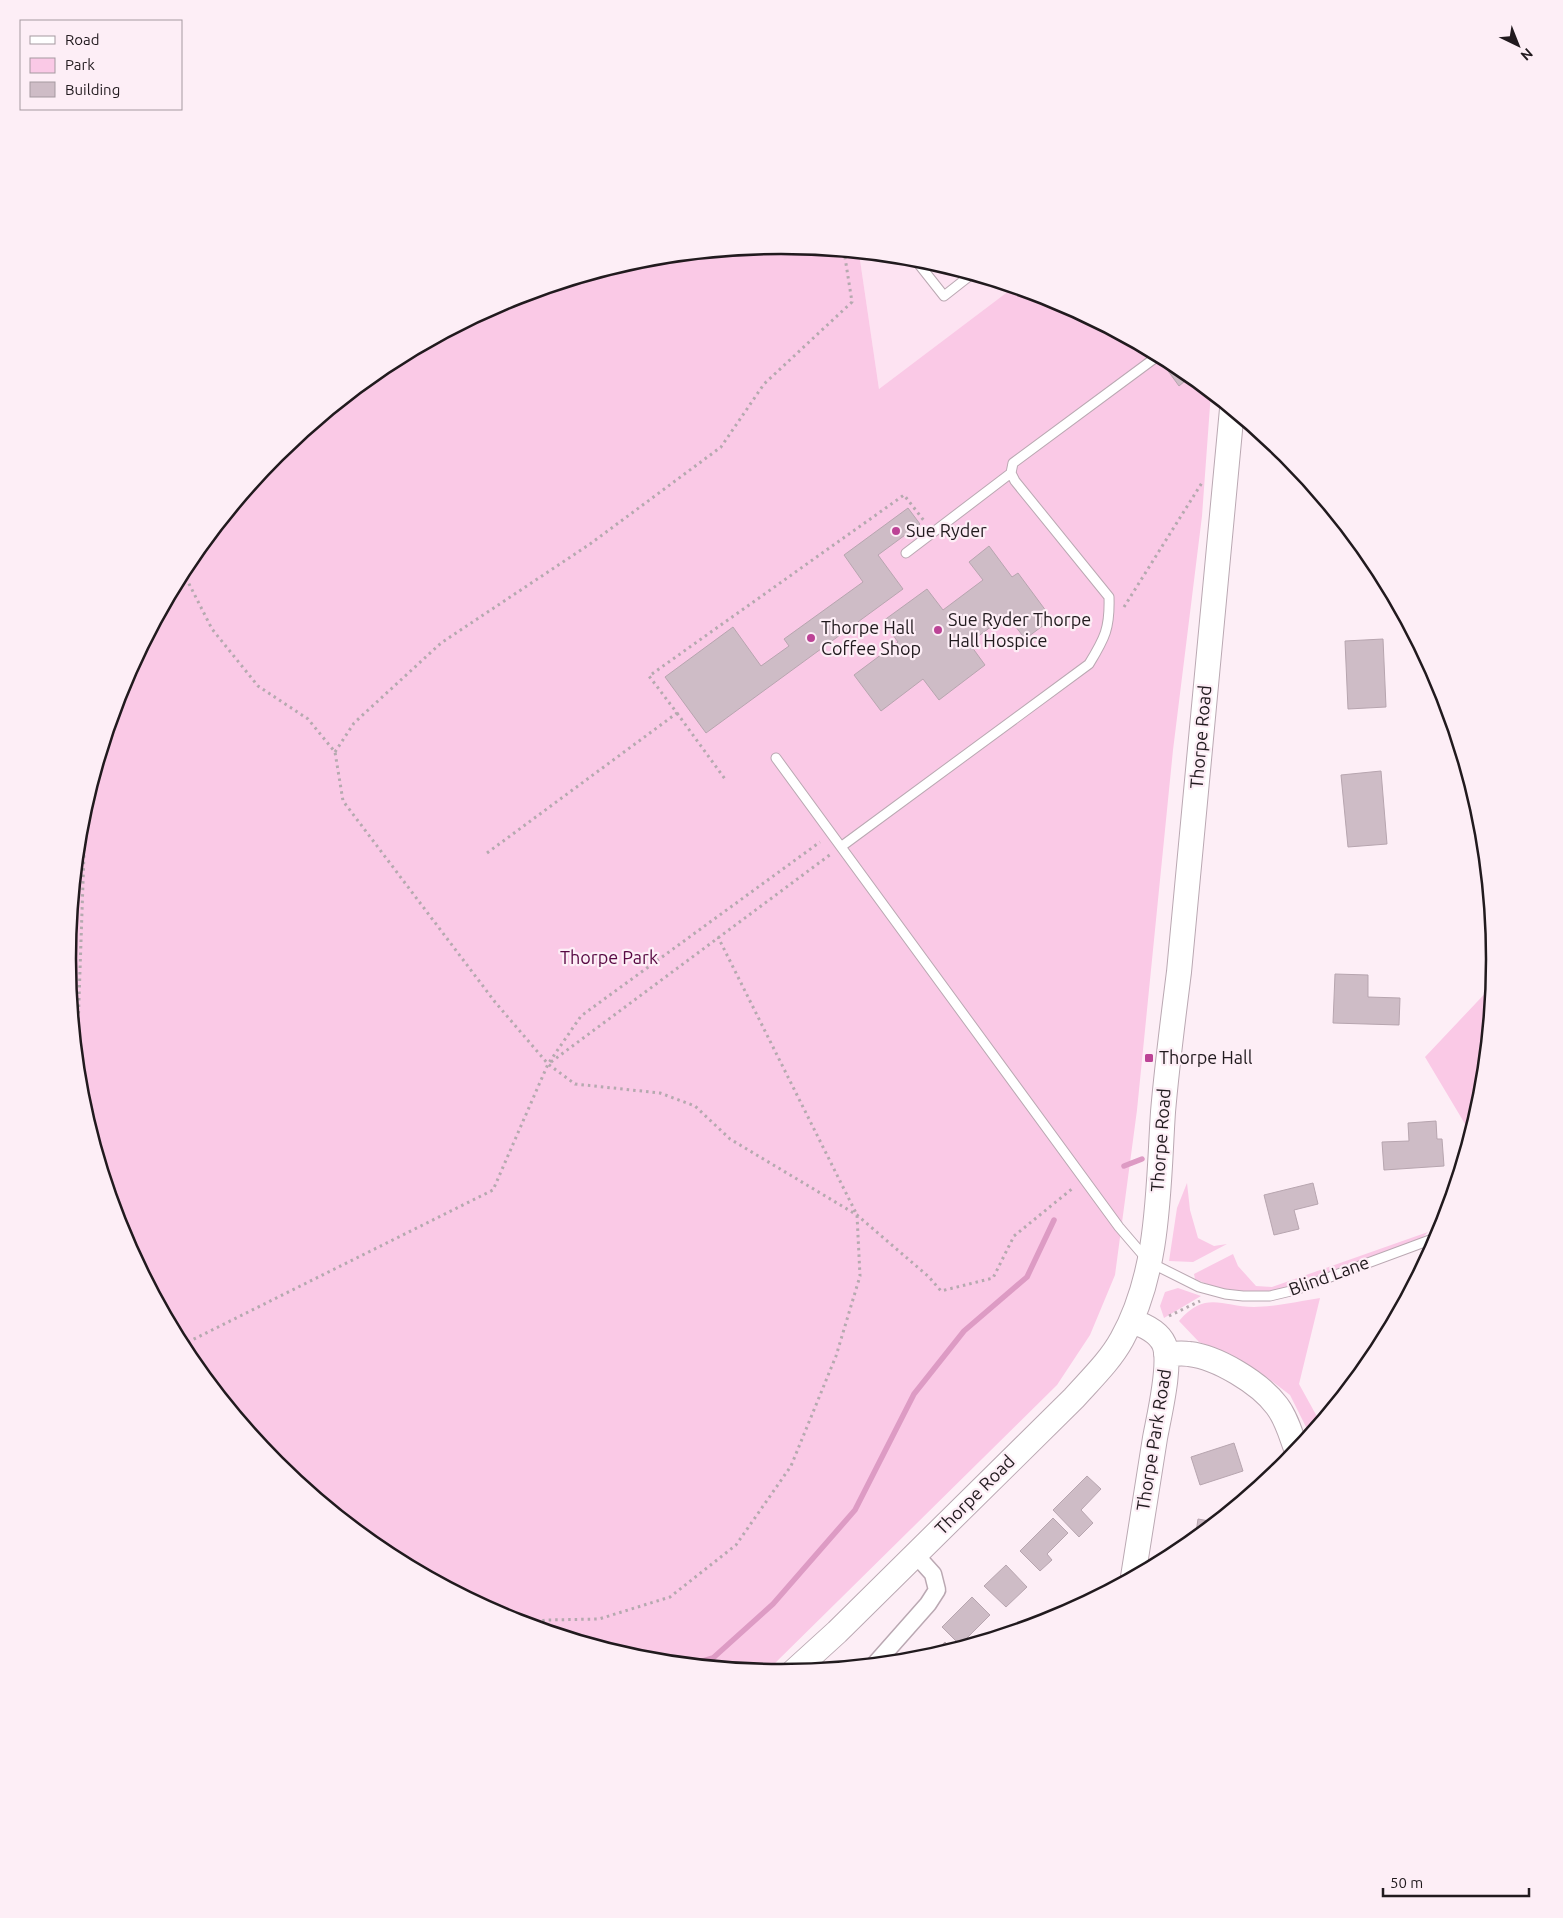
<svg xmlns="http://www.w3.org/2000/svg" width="1563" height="1918" viewBox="0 0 1563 1918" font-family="Ubuntu,sans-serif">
<rect width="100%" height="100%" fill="#fdeef6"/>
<path fill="#fde3f2" d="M859,253L921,259L1014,287L879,389Z"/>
<path fill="#fac9e6" d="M782,245L859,253L879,389L1014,287L1055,299L1178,365L1211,392L1202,516L1173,750L1137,1110L1115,1275L1090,1335L1057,1385L766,1672L642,1659L508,1619L385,1553L276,1464L188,1355L122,1232L81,1098L68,959L81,819L122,686L188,562L277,454L385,365L509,299L642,259Z
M1493,985L1482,1099L1471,1134L1425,1057Z
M1187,1183L1190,1210L1198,1238L1214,1246L1227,1244L1193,1262L1169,1261L1177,1208Z
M1428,1232L1422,1238L1276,1291L1246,1293L1217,1288L1195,1279L1194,1274L1233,1254L1238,1266L1256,1286L1272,1287Z
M1178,1288L1201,1296L1164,1318L1160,1306L1165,1292Z
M1320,1298L1299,1384L1320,1422L1310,1435L1290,1395L1261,1373L1230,1354L1199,1342L1179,1321C1206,1290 1222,1307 1254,1307C1275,1307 1300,1301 1320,1298Z"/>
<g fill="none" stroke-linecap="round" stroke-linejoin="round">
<path stroke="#dd9bc4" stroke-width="5.5" d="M1124,1166L1142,1159
M693,1664L713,1658L773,1604L855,1510L914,1394L964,1331L1027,1277L1054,1220"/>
</g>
<path fill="#cebcc6" stroke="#b7a5af" d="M1168,360L1178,365L1191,376L1179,386L1163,364Z
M908,508L920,524L878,555L903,589L706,733L665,677L733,627L761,666L789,646L784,639L863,582L844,555Z
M989,546L1012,577L1018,573L1052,619L1025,639L1007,615L969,643L985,665L939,700L923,679L881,711L854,675L898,642L883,621L927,589L943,610L983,580L969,562Z
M1383,639L1386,707L1348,709L1345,641Z
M1381,771L1387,844L1348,847L1341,775Z
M1335,974L1368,975V997L1400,998L1399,1025L1333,1023Z
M1436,1121L1437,1139H1442L1444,1166L1384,1170L1382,1142L1409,1141L1408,1123Z
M1313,1183L1318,1204L1294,1210L1299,1229L1274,1235L1264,1195Z
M1234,1443L1243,1471L1200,1485L1191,1457Z
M1087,1476L1101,1489L1081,1510L1093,1523L1079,1537L1053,1510Z
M1053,1518L1068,1533L1047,1554L1052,1560L1040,1571L1020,1551Z
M1198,1519L1215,1522L1195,1539Z
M1006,1565L1027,1587L1006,1607L984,1586Z
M972,1597L990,1615L960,1645L942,1627Z
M945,1642L953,1650L930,1656Z"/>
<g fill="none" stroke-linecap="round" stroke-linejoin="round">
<defs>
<path id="lane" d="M914,258L944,296L972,274
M906,553L1011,473
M776,758L1119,1227L1149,1262L1199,1287L1225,1294L1243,1296H1270L1295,1290L1438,1237
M842,846L1089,664C1105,638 1110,628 1109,597L1015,481L1011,473L1013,463L1159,355"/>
<path id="street" d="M875,1664L928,1604L937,1590L933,1574L915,1554"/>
<path id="secondary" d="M1131,1321C1144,1325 1158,1331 1164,1344C1172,1363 1159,1416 1155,1438C1148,1484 1140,1531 1133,1577
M1166,1354C1174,1354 1182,1353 1189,1354C1217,1357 1260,1383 1277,1406C1287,1419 1291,1436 1297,1451
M793,1672L837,1632L1074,1398C1091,1379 1110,1361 1122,1339C1160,1271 1158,1187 1163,1112C1167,1065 1173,1019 1179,972L1232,409"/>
</defs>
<use href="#lane" stroke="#baa8b2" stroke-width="11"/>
<use href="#street" stroke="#baa8b2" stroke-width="19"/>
<use href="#secondary" stroke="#baa8b2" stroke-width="26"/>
<path stroke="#b5a9af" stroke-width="3" stroke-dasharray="2.5 4" stroke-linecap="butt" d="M183,572L212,629L258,686L308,719L335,752L343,801L495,1002L548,1064L575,1084L660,1093L695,1106L730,1139L857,1215L929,1277L941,1291L993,1278L1014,1236L1073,1188
M1124,607L1203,481
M677,713L725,779
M110,725L116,715L117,700
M335,752L354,723L441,643L590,544L721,447L764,384L852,302L844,251
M487,853L677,713L649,676L904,495L925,522
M77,1059L84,853L83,813
M551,1062L831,854
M1169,1316L1200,1301
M182,1345L493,1190L548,1064L581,1016L820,842
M530,1625L545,1620L599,1619L670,1597L736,1545L791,1466L836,1356L860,1276L857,1215L718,937"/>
<use href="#lane" stroke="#fff" stroke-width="9"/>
<use href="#street" stroke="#fff" stroke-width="16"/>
<use href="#secondary" stroke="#fff" stroke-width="24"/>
</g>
<g fill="#bc4396" stroke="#fdeef6" stroke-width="2">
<circle cx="896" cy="531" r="5"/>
<circle cx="938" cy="630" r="5"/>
<circle cx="811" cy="638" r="5"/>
<rect x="1144" y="1053" width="10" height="10" rx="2.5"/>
</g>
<g text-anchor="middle" stroke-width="4.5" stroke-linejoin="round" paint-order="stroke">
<g font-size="18" fill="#211a1e" stroke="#fdeef6" text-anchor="start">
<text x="906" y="537">Sue Ryder</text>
<text x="948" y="626">Sue Ryder Thorpe<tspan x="948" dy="21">Hall Hospice</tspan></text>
<text x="821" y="634">Thorpe Hall<tspan x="821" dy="21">Coffee Shop</tspan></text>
<text x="1159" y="1064">Thorpe Hall</text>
</g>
<g font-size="18" fill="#211a1e" stroke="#fdeef6">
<text transform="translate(1201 737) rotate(-85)" y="6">Thorpe Road</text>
<text transform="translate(1161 1140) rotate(-86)" y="6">Thorpe Road</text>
<text transform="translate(1329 1276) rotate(-20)" y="6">Blind Lane</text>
<text transform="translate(1154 1440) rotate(-81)" y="6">Thorpe Park Road</text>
<text transform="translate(975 1495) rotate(-45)" y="6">Thorpe Road</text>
</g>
<g font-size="18" fill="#580943" stroke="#fdeef6">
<text x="609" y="964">Thorpe Park</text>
</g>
</g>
<path d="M0 0H1563V1918H0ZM76 959a705 705 0 1 1 1410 0a705 705 0 1 1-1410 0Z" fill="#fdeef6" fill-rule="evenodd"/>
<path fill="none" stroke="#211a1e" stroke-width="2.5" d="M76 959a705 705 0 1 1 1410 0a705 705 0 1 1-1410 0Z"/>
<rect x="20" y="20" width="162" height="90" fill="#fdeef6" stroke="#a599a0"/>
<rect x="30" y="36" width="25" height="8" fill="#ffffff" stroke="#a599a0"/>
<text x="65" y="45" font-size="15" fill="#211a1e">Road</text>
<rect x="30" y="58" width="25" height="15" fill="#fac9e6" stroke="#a599a0"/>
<text x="65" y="70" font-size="15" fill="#211a1e">Park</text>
<rect x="30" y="82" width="25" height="15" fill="#cebcc6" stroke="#a599a0"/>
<text x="65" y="95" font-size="15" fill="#211a1e">Building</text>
<g transform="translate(1518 45) rotate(137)" stroke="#fdeef6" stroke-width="4" paint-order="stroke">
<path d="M0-4L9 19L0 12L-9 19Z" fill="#211a1e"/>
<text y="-8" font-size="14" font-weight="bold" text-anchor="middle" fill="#211a1e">N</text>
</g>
<path d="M1383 1888v8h146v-8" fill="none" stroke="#211a1e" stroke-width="2.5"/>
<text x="1390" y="1888" font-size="15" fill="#211a1e" stroke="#fdeef6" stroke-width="4" paint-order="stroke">50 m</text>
</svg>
